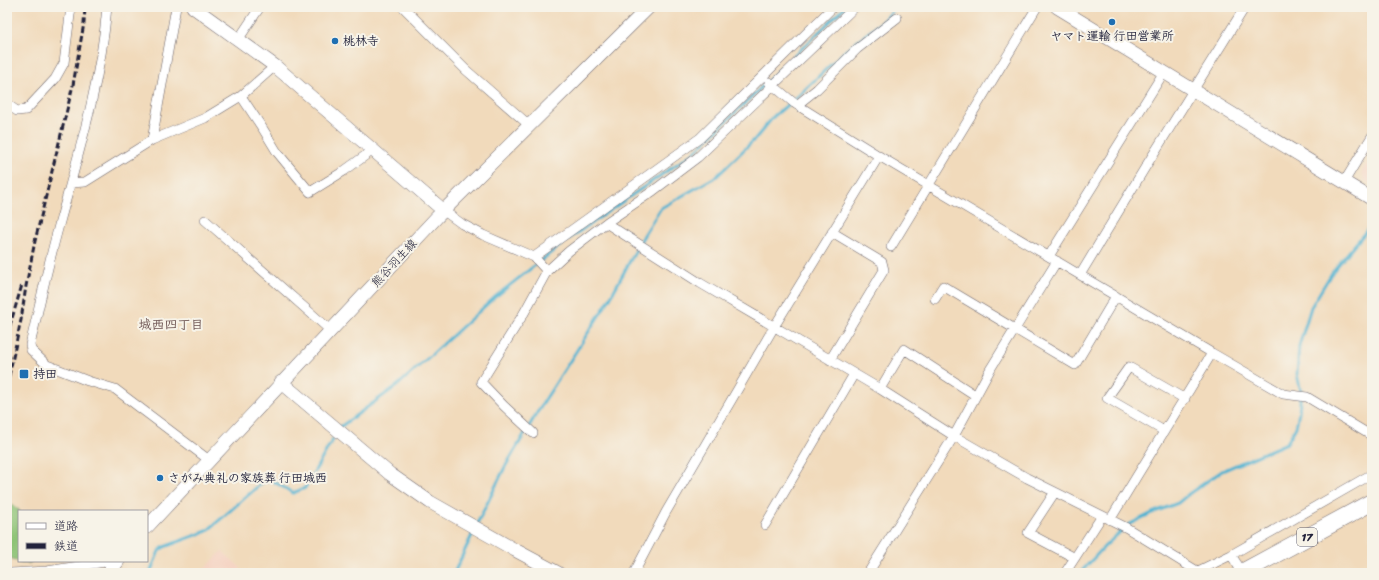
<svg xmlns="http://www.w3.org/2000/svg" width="1379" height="580" viewBox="0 0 1379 580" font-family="Sriracha,'Klee One',sans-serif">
<rect width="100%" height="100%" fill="#f7f3e8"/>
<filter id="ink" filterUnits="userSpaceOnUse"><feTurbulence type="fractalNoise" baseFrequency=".025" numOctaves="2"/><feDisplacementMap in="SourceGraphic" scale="8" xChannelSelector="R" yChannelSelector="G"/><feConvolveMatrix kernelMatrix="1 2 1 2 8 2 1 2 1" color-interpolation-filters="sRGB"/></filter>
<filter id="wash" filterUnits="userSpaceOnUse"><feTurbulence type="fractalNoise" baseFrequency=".012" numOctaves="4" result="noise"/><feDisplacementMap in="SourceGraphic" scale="16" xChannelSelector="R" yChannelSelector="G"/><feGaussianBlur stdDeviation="0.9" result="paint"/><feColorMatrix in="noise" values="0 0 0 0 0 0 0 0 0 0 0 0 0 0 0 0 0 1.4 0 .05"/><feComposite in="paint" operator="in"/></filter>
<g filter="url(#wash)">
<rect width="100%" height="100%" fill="#f1dabb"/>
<path fill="#f5d3c2" d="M1372,156V184L1364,180L1362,171Z
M222,551L241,568L236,573H201Z"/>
<path fill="#8dc376" stroke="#587258" d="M7,501L20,511H19V561H32L30,563H20L7,556Z"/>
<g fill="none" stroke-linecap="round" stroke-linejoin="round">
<path stroke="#52b3d1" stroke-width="3" d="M340,427L398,385L495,297L567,240L693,153L845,7
M477,524L505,467L541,406L609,300L644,235L661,208L717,176L755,139L774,116L797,97L844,52L884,20L896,7
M150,573L159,551L164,547L207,531L263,482L271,480L293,493L305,488L333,439
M454,573L474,531
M1080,573L1105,546L1128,525L1152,513L1178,503L1190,493L1222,471L1287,443L1296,427L1299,412L1301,392L1297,374L1299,346L1311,307L1333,271L1372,224"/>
</g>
</g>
<g filter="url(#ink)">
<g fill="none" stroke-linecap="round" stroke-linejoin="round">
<defs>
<path id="street" d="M107,7C101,79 80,149 61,218C49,260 40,303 30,345L31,350L47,365L88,381L115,389L209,460
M403,7L466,70L529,125
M238,40L260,7
M769,82L794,103L879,156
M241,96L263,129L277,152L310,192L344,171L373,150
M7,104L17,111L26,110L55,79L64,63L71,7
M797,105L817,89L857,49L897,18
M152,140L176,7
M1344,182L1372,136
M71,183L85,182L152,140L205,118L241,96L275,66
M444,211L462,224L483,235L534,257L547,271L569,251L607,222L653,191L698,157L855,7
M205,220L330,330
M607,222L609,225L700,283L880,389L954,436L1027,478L1127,528L1197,571
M891,247L1037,7
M1049,256L1164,72
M534,257L700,138L833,7
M1080,275L1212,353L1110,520
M935,299L943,286L1075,365L1116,296
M1212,353L1283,394L1307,397L1372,436
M830,360L884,270L882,262L832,232
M880,389L904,349L975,395
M1164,431L1107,398L1129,367L1185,399
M533,433L504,406L481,382L524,313L547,271
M1055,492L1028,533L1075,558
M765,525L854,374
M1231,555L1372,474
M11,573L47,571L105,562L113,567
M634,573L666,512L774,327L879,156L1080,275L1146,166L1245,7
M868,573L954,436L991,368L1057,261
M1065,573L1102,516
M1194,573L1231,555L1243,573"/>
<path id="secondary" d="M193,7L275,66L444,211
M1057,7L1372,199
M281,382L390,474L430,502L515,550L558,573
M147,527L437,217L649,7
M109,573L118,561"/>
<path id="highway" d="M1241,573L1372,502"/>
</defs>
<use href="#street" stroke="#6a6268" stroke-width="10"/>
<use href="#secondary" stroke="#6a6268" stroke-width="14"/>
<use href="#highway" stroke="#6a6268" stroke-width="18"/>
<use href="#street" stroke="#fff" stroke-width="9"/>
<use href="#secondary" stroke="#fff" stroke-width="13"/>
<use href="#highway" stroke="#fff" stroke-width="17"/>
<path stroke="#22223b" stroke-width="3" stroke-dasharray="6 3" stroke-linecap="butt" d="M7,335L22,285
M7,385L21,320L26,286L35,241L73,85L84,23L85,7"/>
</g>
</g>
<g fill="#1f6fb2" stroke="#f7f3e8" stroke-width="1.5">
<circle cx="1112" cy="22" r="4"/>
<circle cx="335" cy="41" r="4"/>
<rect x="19" y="369" width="10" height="10" rx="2"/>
<circle cx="160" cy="478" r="4"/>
</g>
<g text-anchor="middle" stroke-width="4" stroke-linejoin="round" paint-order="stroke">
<rect fill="#f7f3e8" stroke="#62616f" stroke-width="1" x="1297" y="528" width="20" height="18" rx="3"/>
<g font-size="11" font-weight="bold" fill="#22223b">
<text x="1307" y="541">17</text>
</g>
<g font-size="12" font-weight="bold" fill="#22223b" stroke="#f7f3e8" text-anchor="start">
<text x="1112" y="40" text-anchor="middle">ヤマト運輸 行田営業所</text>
<text x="343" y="45">桃林寺</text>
<text x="33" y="378">持田</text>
<text x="168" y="482">さがみ典礼の家族葬 行田城西</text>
</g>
<g font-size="12" fill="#22223b" stroke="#f7f3e8">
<text transform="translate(394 263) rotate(-47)" y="4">熊谷羽生線</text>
</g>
<g font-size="13" font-weight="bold" fill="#6d5452" stroke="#f7f3e8">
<text x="171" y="329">城西四丁目</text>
</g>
</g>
<rect width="1379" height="580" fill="none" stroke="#f7f3e8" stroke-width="24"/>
<rect x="18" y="510" width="130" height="52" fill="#f7f3e8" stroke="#a29fa3"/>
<rect x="26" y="523" width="20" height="6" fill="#ffffff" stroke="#a29fa3"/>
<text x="54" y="530" font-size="12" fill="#22223b">道路</text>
<rect x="26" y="543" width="20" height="6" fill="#22223b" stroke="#a29fa3"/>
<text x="54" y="550" font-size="12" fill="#22223b">鉄道</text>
</svg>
